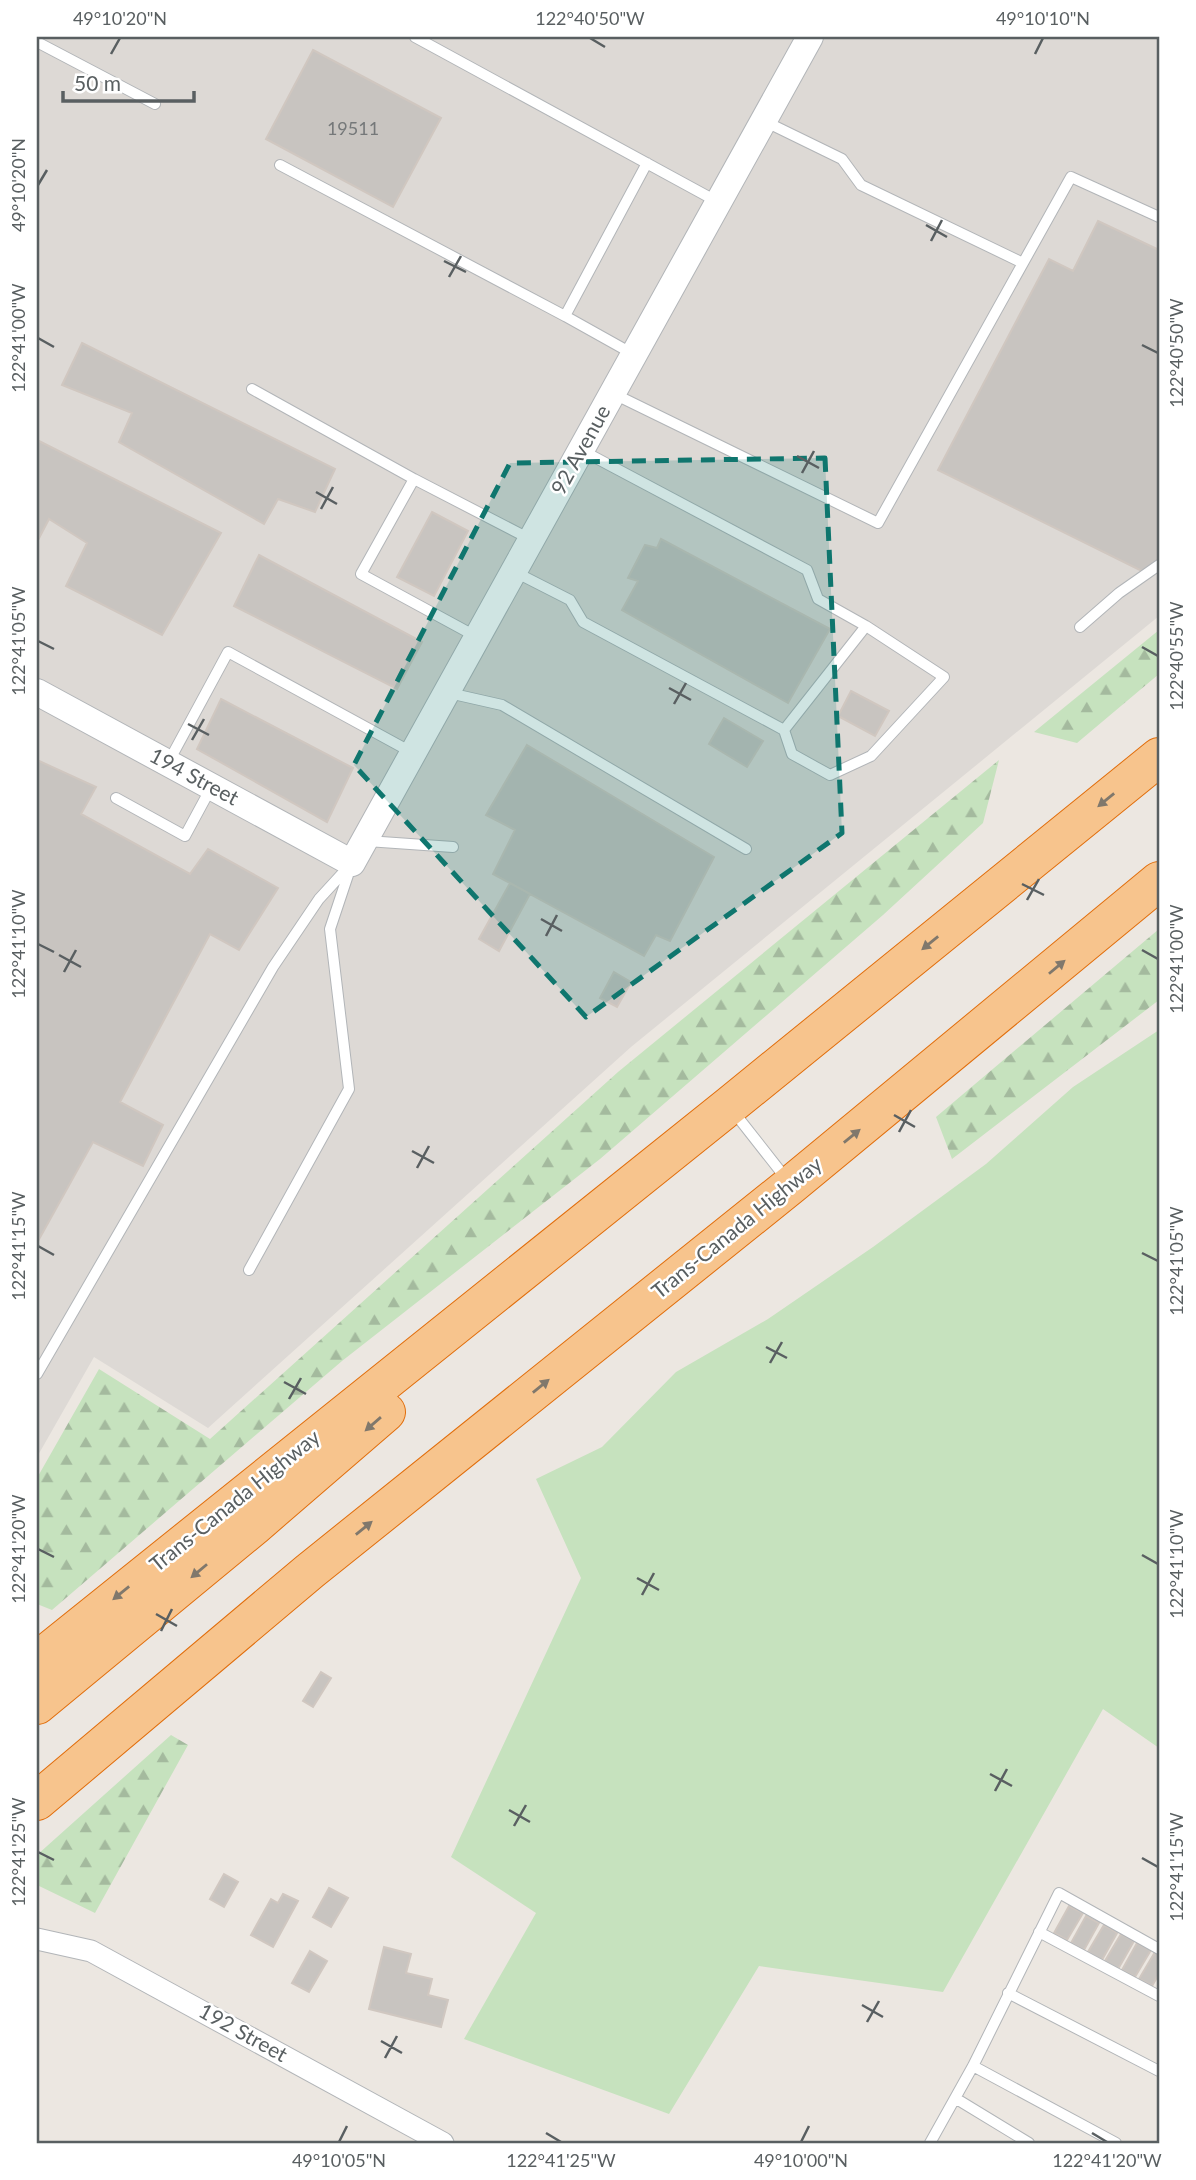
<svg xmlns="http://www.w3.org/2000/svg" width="1196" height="2180" viewBox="0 0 1196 2180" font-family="Lato,sans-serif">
<defs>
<pattern id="forest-firs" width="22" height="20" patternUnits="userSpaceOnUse" patternTransform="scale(1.75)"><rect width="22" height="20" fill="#c6e2be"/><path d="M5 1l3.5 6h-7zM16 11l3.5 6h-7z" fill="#a4ba9e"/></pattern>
</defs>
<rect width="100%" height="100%" fill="#ece7e1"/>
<path fill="#ddd9d5" d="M37,37H1159V616L631,1047L208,1428L94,1357L37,1457Z"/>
<path fill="#c6e2be" d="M1159,1030V1748L1103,1709L943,1992L759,1966L669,2114L464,2039L536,1913L451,1857L581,1578L536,1479L602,1447L676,1372L768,1319L873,1247L986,1164L1073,1087Z"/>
<path fill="url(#forest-firs)" d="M1159,630V674L1077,743L1034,732Z
M999,760L983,823L883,915L600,1159L342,1361L52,1610L37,1604V1478L99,1369L210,1439L618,1072Z
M1159,929V1000L952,1159L936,1117Z
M171,1735L188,1745L95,1913L37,1885V1855Z"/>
<path fill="#c8c4c0" stroke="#d0c7c0" stroke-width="2" d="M313,50L441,118L393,207L266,139Z
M1098,221L1159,250V560L1142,571L938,470L1049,259L1073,271Z
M82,343L335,469L315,512L278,499L264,524L119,442L132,413L62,385Z
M39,441L221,533L162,635L66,586L87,543L49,519L37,542V446Z
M432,512L468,531L434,596L397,577Z
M661,539L830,629L788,703L622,610L638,581L628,578L645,545L657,548Z
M259,555L422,642L397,689L234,606Z
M851,691L889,711L875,736L838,716Z
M221,699L353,768L327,822L197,749Z
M724,718L763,741L747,767L709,744Z
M527,745L714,857L670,941L656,935L644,956L493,874L515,830L486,815Z
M37,760L96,787L81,814L190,874L208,849L278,888L239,950L210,934L120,1102L163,1125L143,1166L93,1142L37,1243Z
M510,883L530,894L499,951L479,939Z
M614,972L631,982L617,1007L600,998Z
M321,1672L331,1678L313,1707L303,1701Z
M224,1874L238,1882L224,1907L210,1899Z
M329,1888L348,1898L331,1927L313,1917Z
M283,1894L298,1901L273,1947L251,1935L271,1899L278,1903Z
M1069,1906L1083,1913L1067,1940L1054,1933Z
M1086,1916L1099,1923L1084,1950L1071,1943Z
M1104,1925L1117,1933L1102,1960L1088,1952Z
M1121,1934L1134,1941L1118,1969L1105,1961Z
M1137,1943L1151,1950L1135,1977L1122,1970Z
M384,1947L411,1954L406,1973L432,1979L428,1995L448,2000L441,2027L369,2009Z
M310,1951L327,1961L309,1992L292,1983Z
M1155,1952L1159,1954V1974L1152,1986L1139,1979Z"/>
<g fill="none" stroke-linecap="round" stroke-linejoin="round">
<defs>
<path id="service" d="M415,37L718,202
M37,42L155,104
M764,121L842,159L861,185L1023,263
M280,165L565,316L647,163
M565,316L633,354
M252,389L414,479
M612,393L878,523L1071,177L1159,217
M513,571L570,600L583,622L784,730L866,626L818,599L807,570L581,450
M1080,627L1119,593L1159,565
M477,637L361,574L414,479L530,539
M449,693L502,705L746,849
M784,730L792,754L830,775L871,756L944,677L866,626
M168,763L228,652L413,753
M116,798L185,836L212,786
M367,841L453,847
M733,1111L788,1181
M249,1270L349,1089L330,929L350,869
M37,1374L273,967L319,899L352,863
M1039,1932L1159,1996
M1008,1993L1159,2071
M973,2066L1116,2143
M955,2098L1029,2143
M930,2143L973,2066L1059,1893L1159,1949"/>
<path id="minor" d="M37,1939L91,1951L443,2143"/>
<path id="tertiary" d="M37,692L352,863L810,37"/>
<path id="motorway" d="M37,1661L729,1106L1159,757
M37,1705L254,1526L386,1412
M37,1801L310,1571L791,1185L1159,881"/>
</defs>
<use href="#service" stroke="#b2b5b8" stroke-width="12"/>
<use href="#minor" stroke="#b2b5b8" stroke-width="23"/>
<use href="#tertiary" stroke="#b2b5b8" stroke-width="28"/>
<use href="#motorway" stroke="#e16e0c" stroke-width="40"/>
<use href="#service" stroke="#fff" stroke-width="10"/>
<use href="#minor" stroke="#fff" stroke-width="21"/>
<use href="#tertiary" stroke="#fff" stroke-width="26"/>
<use href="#motorway" stroke="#f7c48d" stroke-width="38"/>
</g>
<defs><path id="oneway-solid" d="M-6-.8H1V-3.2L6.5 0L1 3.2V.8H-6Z" transform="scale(1.75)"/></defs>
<g fill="#80786c">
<use href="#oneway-solid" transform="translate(1106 800) rotate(141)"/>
<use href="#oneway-solid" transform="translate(930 943) rotate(141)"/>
<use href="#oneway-solid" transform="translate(1057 967) rotate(-40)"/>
<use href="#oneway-solid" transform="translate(852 1136) rotate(-39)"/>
<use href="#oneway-solid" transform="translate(541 1386) rotate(-39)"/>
<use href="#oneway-solid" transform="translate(373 1424) rotate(139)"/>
<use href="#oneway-solid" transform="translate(364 1528) rotate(-39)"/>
<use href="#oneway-solid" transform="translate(199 1571) rotate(140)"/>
<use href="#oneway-solid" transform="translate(121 1593) rotate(141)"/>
</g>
<path fill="#0f766e" fill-opacity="0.2" stroke="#0f766e" stroke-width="5" stroke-dasharray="14 9" stroke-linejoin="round" d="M825,458L842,833L586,1017L354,765L510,463Z"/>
<path fill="none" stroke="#595f61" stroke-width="2.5" d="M590,38L605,47M111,54L120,38M1035,54L1043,38M38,185L47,170M926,225L947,237M931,241L942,220M444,261L466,272M449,277L461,256M38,338L54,347M1142,345L1158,353M797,456L819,468M802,473L814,451M316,492L337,504M321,509L333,487M38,641L54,649M1142,647L1158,656M669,688L691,700M674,704L686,683M188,724L209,735M192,740L204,719M1022,884L1044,895M1027,900L1039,879M541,919L562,931M546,936L557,915M38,944L54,952M1142,950L1158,959M59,955L81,967M64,972L76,950M894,1115L915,1127M899,1132L911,1110M412,1151L434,1163M417,1168L429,1146M38,1246L54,1255M1142,1253L1158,1261M766,1347L787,1358M770,1363L782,1342M284,1382L306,1394M289,1399L301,1378M38,1549L54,1557M1142,1555L1158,1564M637,1578L659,1590M642,1595L654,1573M156,1614L177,1626M161,1631L172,1609M990,1774L1012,1786M995,1791L1007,1769M509,1810L530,1822M514,1826L526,1805M38,1852L54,1860M1142,1858L1158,1867M862,2005L883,2017M867,2022L879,2001M381,2041L402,2053M385,2058L397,2036M546,2133L561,2142M1092,2133L1107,2142M339,2142L347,2126M801,2142L809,2126"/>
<g text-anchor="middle" stroke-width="5" stroke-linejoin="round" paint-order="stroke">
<g font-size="18" fill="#757879">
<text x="353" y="135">19511</text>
</g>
<g font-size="21" fill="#595f61" stroke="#fff">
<text transform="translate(581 450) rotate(-61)" y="7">92 Avenue</text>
<text transform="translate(194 777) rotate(28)" y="7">194 Street</text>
<text transform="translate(737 1228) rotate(-39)" y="7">Trans-Canada Highway</text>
<text transform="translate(235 1501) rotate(-39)" y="7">Trans-Canada Highway</text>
<text transform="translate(243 2033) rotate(29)" y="7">192 Street</text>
</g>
</g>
<rect width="1196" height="2180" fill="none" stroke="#ffffff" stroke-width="77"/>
<path d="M63 91v10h131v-10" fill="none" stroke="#595f61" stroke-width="3.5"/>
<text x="74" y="91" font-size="21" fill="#595f61" stroke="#ffffff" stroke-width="5" paint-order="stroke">50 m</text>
<rect x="38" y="38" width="1120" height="2104" fill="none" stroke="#595f61" stroke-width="2.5"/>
<g font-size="18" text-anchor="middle" fill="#595f61">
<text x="120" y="25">49°10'20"N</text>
<text x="590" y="25">122°40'50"W</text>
<text x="1043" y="25">49°10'10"N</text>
<text transform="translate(19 185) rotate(-90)" y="6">49°10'20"N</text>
<text transform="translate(19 338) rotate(-90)" y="6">122°41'00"W</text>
<text transform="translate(1177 353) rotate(-90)" y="6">122°40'50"W</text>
<text transform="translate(19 641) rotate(-90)" y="6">122°41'05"W</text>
<text transform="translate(1177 656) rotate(-90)" y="6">122°40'55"W</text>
<text transform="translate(19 944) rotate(-90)" y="6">122°41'10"W</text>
<text transform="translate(1177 959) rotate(-90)" y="6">122°41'00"W</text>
<text transform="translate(19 1246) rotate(-90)" y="6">122°41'15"W</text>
<text transform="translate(1177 1261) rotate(-90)" y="6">122°41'05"W</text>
<text transform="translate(19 1549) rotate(-90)" y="6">122°41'20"W</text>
<text transform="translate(1177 1564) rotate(-90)" y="6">122°41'10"W</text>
<text transform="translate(19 1852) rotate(-90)" y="6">122°41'25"W</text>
<text transform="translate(1177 1867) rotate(-90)" y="6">122°41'15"W</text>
<text x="339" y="2167">49°10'05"N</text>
<text x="561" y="2167">122°41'25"W</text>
<text x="801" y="2167">49°10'00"N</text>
<text x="1107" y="2167">122°41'20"W</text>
</g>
</svg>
